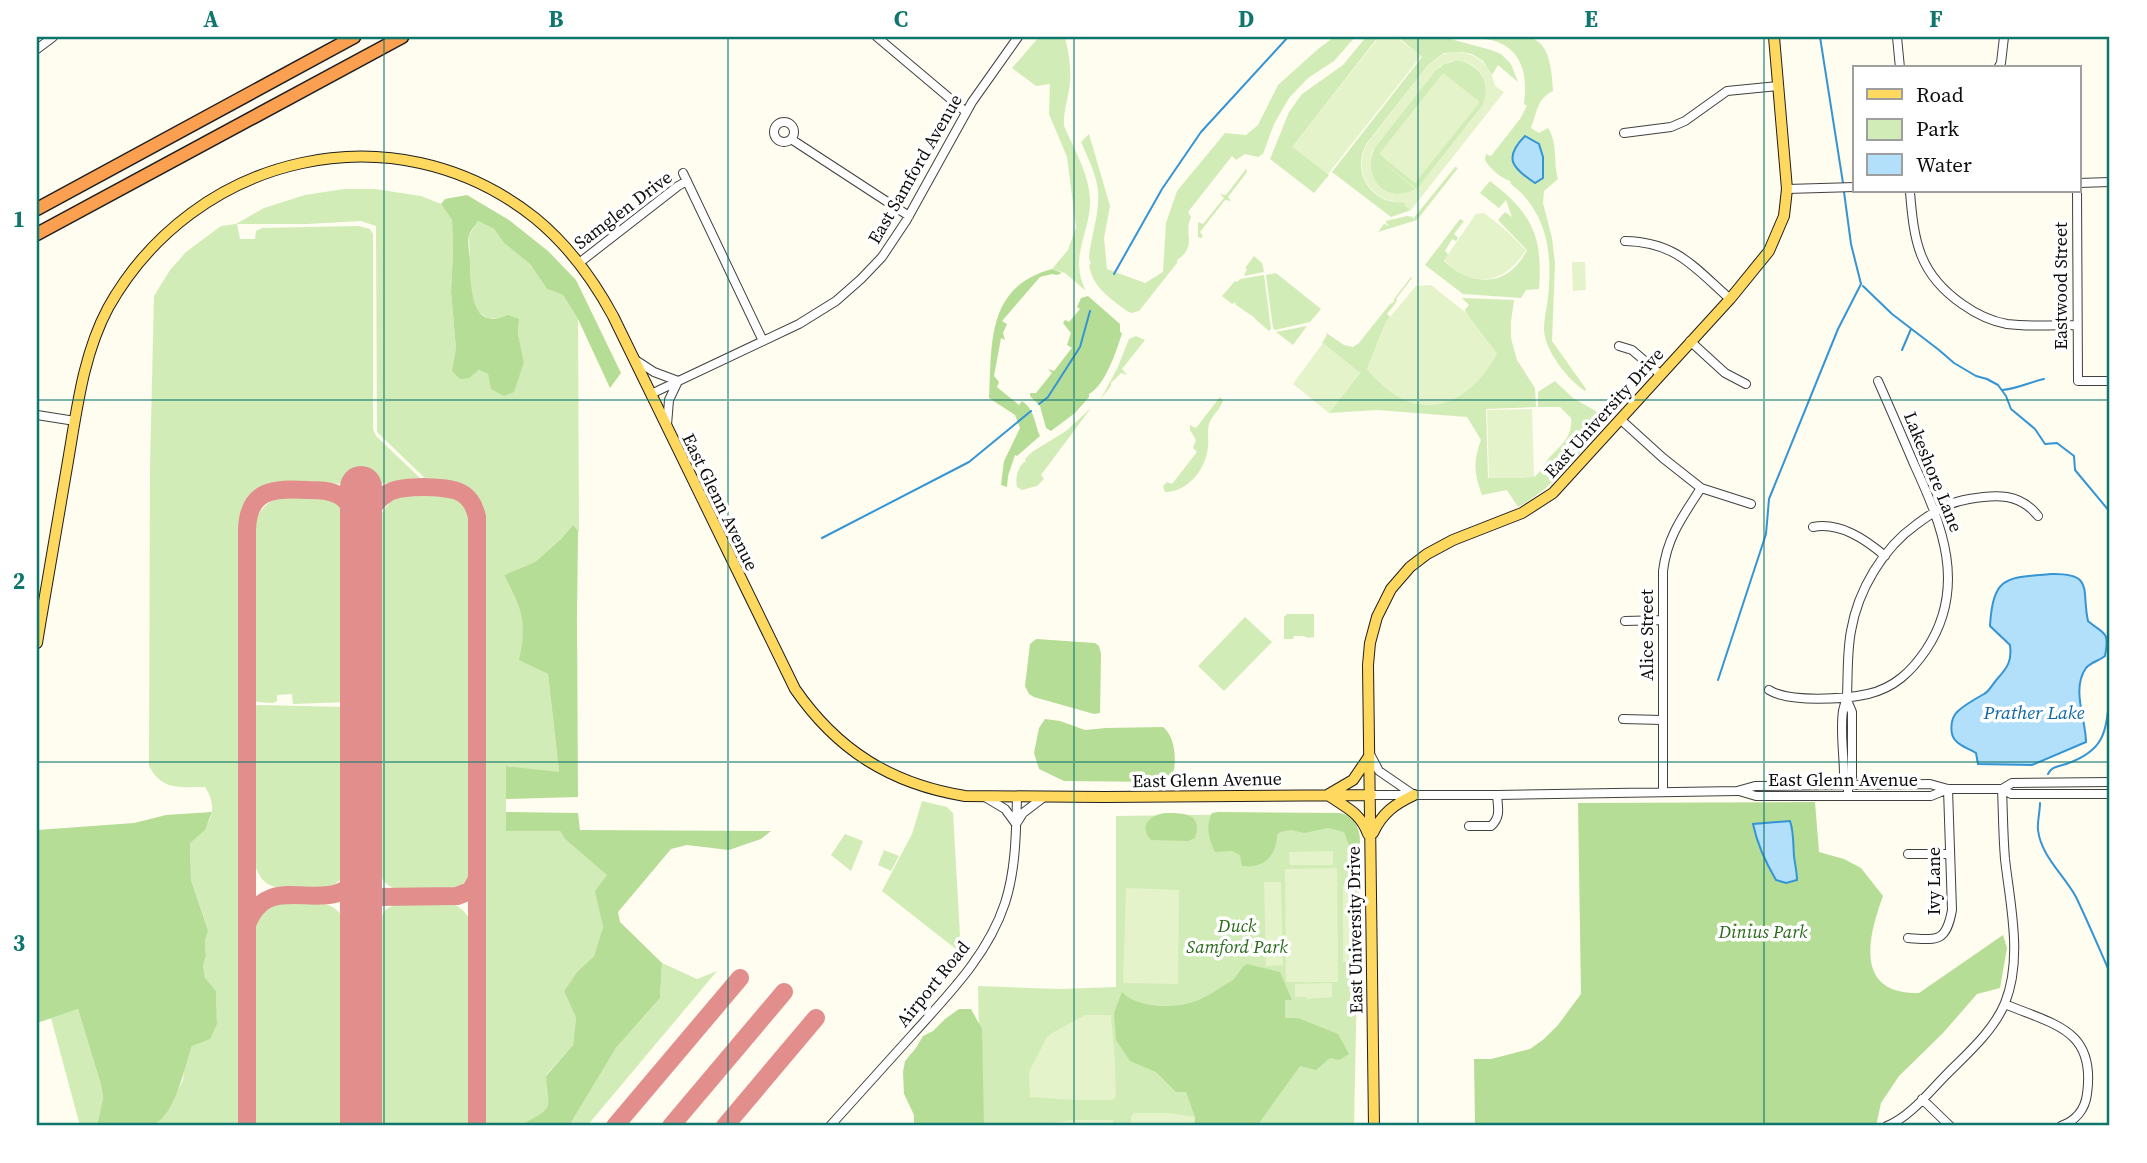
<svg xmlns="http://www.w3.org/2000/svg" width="2147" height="1163" viewBox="0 0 2147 1163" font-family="'Source Serif 4',serif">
<rect width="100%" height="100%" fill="#fffcf0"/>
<path fill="#d2ecb7" d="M1039,37H1062L1065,38C1069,52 1071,67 1070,82C1069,97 1063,111 1064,126C1074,149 1089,174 1090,199C1091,233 1068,256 1086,291L1065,273L1052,269L1068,250L1076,227L1067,157L1049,114L1050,84L1036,86L1012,68Z
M1334,37H1355L1334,61L1308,78L1289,98L1274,124L1263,154L1258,157L1245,154L1236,160L1232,156L1188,212L1191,217C1183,234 1198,246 1177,260V263L1139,311L1132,313L1127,311C1110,298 1093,288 1089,265L1091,264L1089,258C1091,236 1100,213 1098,190C1096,174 1088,158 1081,142L1089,134L1110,206L1104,238L1107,269L1145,283L1163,272L1166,223L1177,191L1225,133L1246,135L1258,125L1278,85L1318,49Z
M1366,37H1378L1293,146L1329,175L1314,193L1270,159L1289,112L1302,94L1343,65Z
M1398,37H1443L1491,50L1501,54L1511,64L1518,82L1498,65L1492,75L1483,61L1472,54L1462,52L1444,53L1429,64L1367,143C1350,172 1372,206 1405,202V205L1411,210L1391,217L1332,172L1422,57Z
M1475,37C1529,37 1550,24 1553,91C1537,98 1537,113 1531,128L1539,133L1548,128C1558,143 1553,162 1558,179L1544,191L1543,203L1552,238L1555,263L1552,341L1586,389L1585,391C1569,381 1544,350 1544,329C1544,319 1547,308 1548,297C1553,253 1547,212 1511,184L1510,181C1501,178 1489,168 1485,160L1486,154L1491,156L1520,119L1527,106L1524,104C1527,81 1525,56 1502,44C1496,40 1483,39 1475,37Z
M1458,60C1480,65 1492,82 1483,105L1418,188C1387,207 1360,178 1375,147L1435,71L1444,64Z
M1455,167L1458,168L1417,220L1378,232L1384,224L1390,226L1386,223V221L1407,216L1413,217V219Z
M1246,169L1247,172L1228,197L1231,201L1225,200L1200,232L1203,236L1201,238L1198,237V222L1203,224L1224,198L1220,194L1226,195Z
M1490,181C1532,213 1543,236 1539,289L1526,290L1521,298L1463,294L1425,265L1460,219L1464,221L1454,234L1458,238L1456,241L1452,239L1445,251L1448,254L1444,261C1472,287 1508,288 1527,250L1498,220L1505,212L1512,217L1506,200L1499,208L1480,193Z
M344,189H375L421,196L441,204L452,220L453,252L451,292L456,349L469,377L479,370L488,374L492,389L524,362L518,334L519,319L488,318L477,311L471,294L469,235L478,221L494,229L504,243L530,264L547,289L563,295L578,319L579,532L572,526L561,539L535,562L504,575C521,609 528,622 520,660L548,674L559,773L506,766V831H560L565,839L608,875L596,891L603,927L594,956L577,972L564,991L576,1018L573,1045L546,1075L550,1104L546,1110L522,1126H482L483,525C481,490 461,484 430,483L377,432L376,226L361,221L307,224H237L240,239H255L256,231L262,228L359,226L370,229L373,234V429L376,436L422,480V483L272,484C252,492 243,505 240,526V1126H150L165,1115L183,1080L185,1064L192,1046L217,1024L216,991L205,979L203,966L206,956L205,941L208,929L191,880L190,842C210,826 220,811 205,787C180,787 162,791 149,766L150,466L154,296L170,270L186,252L221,226L236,224L264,208L305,195Z
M1254,256L1262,263L1264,272L1244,276L1247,269L1245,268Z
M1276,273L1321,309L1310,322L1275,330L1273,328L1266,275Z
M1264,275L1271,329L1269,331L1255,319V318L1236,305L1235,302L1232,304L1222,296L1235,281L1237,282L1240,279Z
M1411,277L1412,278L1396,299L1397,301L1387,314L1390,317L1386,322L1367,369L1497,354L1466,313L1465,310L1469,305L1462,298L1514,300L1511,322V338L1517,360L1535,388L1536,407L1486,409L1488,478L1534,477C1541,472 1544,464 1549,458C1561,445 1573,437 1571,418L1560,407H1538V392L1555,381L1573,398L1606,417L1605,424C1578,454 1554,488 1518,507L1507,490L1482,495C1474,473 1473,462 1481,440L1467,417L1377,410L1329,413L1360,373L1322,343L1327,335L1325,332L1344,345L1353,347L1359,343L1390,304L1394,302V299Z
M1307,326L1293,345L1276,332Z
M1136,336L1145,340L1122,369L1127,375L1121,373L1111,383V386L1100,400L1117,369L1129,339Z
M1220,397L1223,400C1221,409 1212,415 1209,424C1207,432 1209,439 1208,447C1206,469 1188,492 1165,492L1163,486L1167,482L1172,484L1197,452L1193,448L1196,440L1190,430V425L1196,428Z
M1091,408L1041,475L1044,479L1037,486L1022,490L1017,487C1015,478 1018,465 1026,461L1025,459L1032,452L1066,431Z
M406,493C435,493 463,486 473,520V867C469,876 465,885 456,889C447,892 436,891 427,891C403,891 386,894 376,867L377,525C382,509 390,500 406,493Z
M321,497C336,501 344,506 349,522L348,702L293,704L292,694L277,695V701L273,703L257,702L255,700V525C264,490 292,497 321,497Z
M1287,614H1314V637L1309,638L1303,636H1294L1293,639H1284V617Z
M1245,617L1272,642L1224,691L1198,666Z
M257,705L348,707L349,863C346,872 342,881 333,885C322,891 283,891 272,886C262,882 258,874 255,865V707Z
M922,801L947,807L953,813L961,953L882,891L912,834Z
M1340,813C1353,816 1357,824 1360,836L1354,1126H981L978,986L1060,989L1116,987V816Z
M845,834L863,841L851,871L831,855Z
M884,850L899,856L891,871L878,865Z
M401,901C429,901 462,893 472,926V1126H376L377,926L385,910Z
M280,903C308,903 338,895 348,928V1126H254V930C258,915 265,908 280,903Z
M662,963L697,979L717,971L587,1126H569L616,1048L660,998Z
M78,1009L101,1085L103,1098L97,1126H80L51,1018Z"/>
<path fill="#b6dd95" d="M467,195L509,220L548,251L576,280L621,373L610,388L578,319L563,295L547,289L530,264L504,243L494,229L478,221C476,225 470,231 469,235C467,243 470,255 470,263C471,287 470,332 508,315L519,319L518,334L524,362L514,392L504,396L491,389L488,374L479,370L469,378L460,379L452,371L456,349L451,292L453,252L452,220L441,204L445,199Z
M1052,269L1062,273L1057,275L1052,274L1040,277L1002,321L1007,324L1003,333L1005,340L1001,338L994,376L999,382L997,387L1019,405L1022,401C1035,410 1034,422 1040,436L1017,456L1015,455L1008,476L1007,487L1001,485L1004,461L1020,428L1015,415L989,398C992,343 986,287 1052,269Z
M1088,296L1120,324V332L1122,333C1117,350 1105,386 1089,394V397L1075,413L1051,431L1046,428L1040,406L1030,396V393H1036L1052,373L1048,369L1054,371L1071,349L1072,348L1067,345L1071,333L1063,323L1065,320L1069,322L1080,309L1077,307L1081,298Z
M573,525L578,531L577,617L578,797L506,799V766L559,772L548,674L519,660C528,621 521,609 504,575L535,562L561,539Z
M1036,639L1095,643L1099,646L1101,654L1100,713L1094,714L1034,697L1029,694L1025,686L1030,644Z
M1045,719L1060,721L1085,730L1106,728L1163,727C1176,737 1177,763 1172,778L1167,782H1160L1064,781L1039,769L1034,753L1039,728Z
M1815,802L1819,852L1844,859L1861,868L1883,896C1867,939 1855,994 1919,993L2003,935L2007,948L2000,988L1977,994L1943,1033L1899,1076L1881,1103L1876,1126H1475L1474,1059H1491L1530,1049L1544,1039L1558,1025L1581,994L1578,803Z
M212,812L205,830L190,843L191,880L208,930L205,941L206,956L203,966L205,978L216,991L217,1024L210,1039L192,1046C184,1067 175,1122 148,1126C132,1129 113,1126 97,1126L103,1098L101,1085L78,1009L37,1023V830L134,823L166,815Z
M506,812L578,813L580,830L771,831L761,839L729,850L687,845L671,849L618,912L620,922L662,963L660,998L616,1048L569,1126L522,1125C555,1105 549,1113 546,1076L573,1045L576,1018L564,991L577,972L594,956L603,927L595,891L607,875L565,839L560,831H506Z
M1218,812L1340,813C1356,817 1360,829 1360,845L1358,849C1347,849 1348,840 1344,832L1328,828L1304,833L1291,830L1280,832L1277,835C1276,857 1264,868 1242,866L1240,855L1232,851L1215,852C1209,840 1205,826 1212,813Z
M1165,813C1184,813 1203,813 1195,838L1188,841L1151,840C1138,826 1150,815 1165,813Z
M1247,964L1280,972L1292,1000H1285V1018H1298L1338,1034L1349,1054L1339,1060L1330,1058L1316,1070L1300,1066L1257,1126H1194L1195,1117L1186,1092H1176L1156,1072L1130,1061L1116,1040L1114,1013L1122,992C1136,1008 1174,1009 1193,1002C1207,998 1220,987 1233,980C1239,974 1240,968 1247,964Z
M959,1009H971L982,1029L984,1126H914V1115L904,1094L903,1072L905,1061L916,1048L923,1036L933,1031L945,1019Z"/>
<path fill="#e4f3c9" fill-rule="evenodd" d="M1379,37H1396L1421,56L1328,174L1292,147Z
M1458,52C1479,54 1491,67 1495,86L1504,92L1411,210L1404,205L1406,202C1371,205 1350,170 1369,141L1430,63L1444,54ZM1451,61C1477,58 1493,80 1483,105L1417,189L1377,158L1415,189C1386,205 1363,179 1373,150L1434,72L1440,66Z
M1443,73L1480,102L1415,183L1379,154Z
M1484,213L1507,231L1526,250C1504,285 1473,289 1444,260L1476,214Z
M1572,262H1585L1586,290L1573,291Z
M1431,285L1466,313L1497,354C1464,414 1411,424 1367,369L1386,322L1416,286Z
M1323,343L1360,373L1329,413L1293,384Z
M1532,409L1534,477L1489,478L1487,410Z
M1333,851V865H1290L1289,852Z
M1337,868L1338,982H1286L1285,869Z
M1264,882H1281L1283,965L1266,966Z
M1343,886H1353L1354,962H1343Z
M1126,888L1179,890L1178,984L1123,983Z
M1332,983V997L1307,999L1306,997H1295V984Z
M1085,1015H1111L1115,1061L1116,1097L1112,1100H1076L1030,1097L1029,1072L1047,1037L1052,1033Z
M1134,1113H1169L1195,1117L1194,1126H1131V1117Z
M1072,1120H1113V1126H1047V1124Z"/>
<path fill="#b2dff9" stroke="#3595d4" stroke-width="2" d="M1525,136L1539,144L1543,157V178L1535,183C1512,168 1503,158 1525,136Z
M2051,574C2095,573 2081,590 2088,621C2104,635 2110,630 2105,656C2099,661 2091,662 2086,668C2071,689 2086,720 2086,742L2032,765L1978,764L1976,753C1970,749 1962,747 1957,742C1949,736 1950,719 1957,712C1964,705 1975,699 1984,694C1990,691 1993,683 1998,678C2008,667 2012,660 2010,645L1990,626C1993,574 2008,578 2051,574Z
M1790,821C1794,833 1793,844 1794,856C1795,865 1797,872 1797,880L1786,883L1776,880C1766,863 1757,843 1753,824Z"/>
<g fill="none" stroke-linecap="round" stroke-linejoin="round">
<path stroke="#3595d4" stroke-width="2" d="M1820,37L1843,183
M1114,274L1162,189L1201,132L1288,37
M1863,286L1892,314L1939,350L1954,363L1976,376L1987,379L1998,385L2006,396L2011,409L2035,429L2045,444L2057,443L2074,456L2075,470L2110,512
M1902,350L1911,329
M2002,390C2017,389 2030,382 2044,379
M1039,404L1048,397L1080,347L1090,311
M822,538L969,462L1031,411
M1718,680L1766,534L1769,499L1838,329L1861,284L1851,244L1844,192
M2048,774C2052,766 2058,767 2066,764C2107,750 2106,730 2110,691
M2040,803C2040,812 2037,822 2038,830C2041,856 2064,875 2076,897C2088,922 2099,948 2110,973"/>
<path stroke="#e28e8c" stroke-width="18" d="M361,527C369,514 375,500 388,493C402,485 451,485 463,494C471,499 475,508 477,517V1126
M361,921L369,903L377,897L457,896L470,891L477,879
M247,925C269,864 332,924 361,873
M247,1126V530C248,489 274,488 308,490C319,490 330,490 340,496C351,503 355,516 361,527
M615,1126L740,978
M671,1126L784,992
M725,1126L816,1018"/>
<path stroke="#e28e8c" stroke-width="42" d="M361,487V1126"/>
<defs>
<path id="minor" d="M877,37L966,112
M1897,37L1900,68
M37,49L53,37
M1998,68L2001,63L2004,37
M774 132a10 10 0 1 1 20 0a10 10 0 1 1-20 0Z
M1624,133L1671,127L1685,121L1727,91L1778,86
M791,139L909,216
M683,173L763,341
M2079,183L2110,182
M1787,189L1855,187
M2077,191L2078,381H2110
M1910,192C1914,242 1919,274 1962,304C1976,314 1990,321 2007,324C2030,327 2054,325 2077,325
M1625,241C1676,242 1694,267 1730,299
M579,263L678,186L687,181
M1690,341L1725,373L1746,384
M1619,346L1632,350L1660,374
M634,359L654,372L678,381
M651,394L799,324L836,301L861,279L882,257L906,221L972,102L1018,37
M37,415L75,421
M1620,419L1663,458L1701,488L1751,504
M667,425L669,400L678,381
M1813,527C1840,522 1865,539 1885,556
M1625,621L1663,620
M1769,690C1789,703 1846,699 1868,694C1894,688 1911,672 1926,650C1968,587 1942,525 1914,464C1902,436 1890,408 1878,381
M1846,698L1852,712V777L1848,785
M1623,719L1662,720
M1370,754L1379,771L1414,795
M2002,789L2011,794H2110
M1663,791V571C1667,537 1683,516 1701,488
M1739,791L1756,796H1931L1948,789
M1371,795H1497L1737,791L1755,786L1848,785L1930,784L1948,789H2002L2012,783L2110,782
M1848,796V785L1844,775C1844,755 1840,731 1843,711C1844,706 1846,701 1847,695C1848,674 1847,652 1851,631C1858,590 1883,548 1917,524C1933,512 1949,502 1969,499C1996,494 2020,493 2038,516
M985,797L1005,809L1016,824L1023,813L1044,797
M1469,826H1491C1501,817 1498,808 1497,795
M1908,854H1950
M1908,938C1937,940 1946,943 1952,910L1948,789
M2005,1004C2054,1025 2096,1029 2087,1094C2085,1110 2075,1121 2061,1126
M1922,1099L1950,1126
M830,1126C857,1096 885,1065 913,1034C948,995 988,955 1005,903C1016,869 1016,832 1017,797
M1887,1126C1910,1117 1930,1091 1947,1074C1968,1053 1994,1030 2005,1003C2023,958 2010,904 2005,859C2003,835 2003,812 2002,789"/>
<path id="major" d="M37,643C47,582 58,521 68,461C77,409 83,355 108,308C194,154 394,106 535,218C568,245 593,279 613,316L795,689C837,750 891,784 965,796L1104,797L1371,795
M1329,794L1353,780L1368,758
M1328,795C1346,808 1360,812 1368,834
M1373,833C1382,813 1395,804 1414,795
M1374,1126L1368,665L1370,643L1377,617L1391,589L1410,567L1427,554L1453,540L1522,513L1553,493L1730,299L1769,251L1784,216L1787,189L1774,37"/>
<path id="highway" d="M37,209L354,37
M37,234L402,37"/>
</defs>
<use href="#minor" stroke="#414141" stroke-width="10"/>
<use href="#major" stroke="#1f1f1f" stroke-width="12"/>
<use href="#highway" stroke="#1f1f1f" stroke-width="15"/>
<use href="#minor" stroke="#fff" stroke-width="8"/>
<use href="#major" stroke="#ffd860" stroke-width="10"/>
<use href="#highway" stroke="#fb9f51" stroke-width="12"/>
</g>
<path fill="none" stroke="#0f766e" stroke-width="2" stroke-opacity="0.55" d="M384,37V1126M728,37V1126M1074,37V1126M1418,37V1126M1764,37V1126M37,400H2110M37,762H2110"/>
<g text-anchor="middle" stroke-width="7" stroke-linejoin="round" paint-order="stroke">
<g font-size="18" fill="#0e0e0e" stroke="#fff">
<text transform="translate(915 169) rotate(-60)" y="6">East Samford Avenue</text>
<text transform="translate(623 210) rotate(-37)" y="6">Samglen Drive</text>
<text transform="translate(2061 286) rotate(-90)" y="6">Eastwood Street</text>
<text transform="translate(1604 413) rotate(-48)" y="6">East University Drive</text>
<text transform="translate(1933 472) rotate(68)" y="6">Lakeshore Lane</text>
<text transform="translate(720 502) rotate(64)" y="6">East Glenn Avenue</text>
<text transform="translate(1647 635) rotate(-90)" y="6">Alice Street</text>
<text transform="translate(1207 780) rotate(-1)" y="6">East Glenn Avenue</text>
<text x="1843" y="786">East Glenn Avenue</text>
<text transform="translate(1934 881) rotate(-90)" y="6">Ivy Lane</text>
<text transform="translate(1355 930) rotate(-91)" y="6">East University Drive</text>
<text transform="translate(933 984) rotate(-51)" y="6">Airport Road</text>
</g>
<g font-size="18" font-style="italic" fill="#2b6a1b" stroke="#fff">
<text x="1237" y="932">Duck<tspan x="1237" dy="21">Samford Park</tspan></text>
<text x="1763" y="938">Dinius Park</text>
</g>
<g font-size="19" font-style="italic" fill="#1066a7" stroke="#fff">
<text x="2034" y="719">Prather Lake</text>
</g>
</g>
<rect width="2147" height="1163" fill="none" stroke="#ffffff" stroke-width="77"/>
<rect x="1853" y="66" width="228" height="126" fill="#ffffff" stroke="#9f9f9f" stroke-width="2"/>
<rect x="1867" y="89" width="35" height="10" fill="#ffd860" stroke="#9f9f9f" stroke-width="2"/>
<text x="1916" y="102" font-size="21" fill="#0e0e0e">Road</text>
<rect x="1867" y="119" width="35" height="21" fill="#d2ecb7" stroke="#9f9f9f" stroke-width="2"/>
<text x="1916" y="136" font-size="21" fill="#0e0e0e">Park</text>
<rect x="1867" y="154" width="35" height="21" fill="#b2dff9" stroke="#9f9f9f" stroke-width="2"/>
<text x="1916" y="172" font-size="21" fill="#0e0e0e">Water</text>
<rect x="38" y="38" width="2070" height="1086" fill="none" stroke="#0f766e" stroke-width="2.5"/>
<g font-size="23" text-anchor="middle" font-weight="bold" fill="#0f766e">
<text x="211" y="27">A</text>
<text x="556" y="27">B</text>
<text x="901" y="27">C</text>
<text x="1246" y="27">D</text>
<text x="1591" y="27">E</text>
<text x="1936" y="27">F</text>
<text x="19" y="227">1</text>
<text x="19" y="589">2</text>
<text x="19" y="951">3</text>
</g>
</svg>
